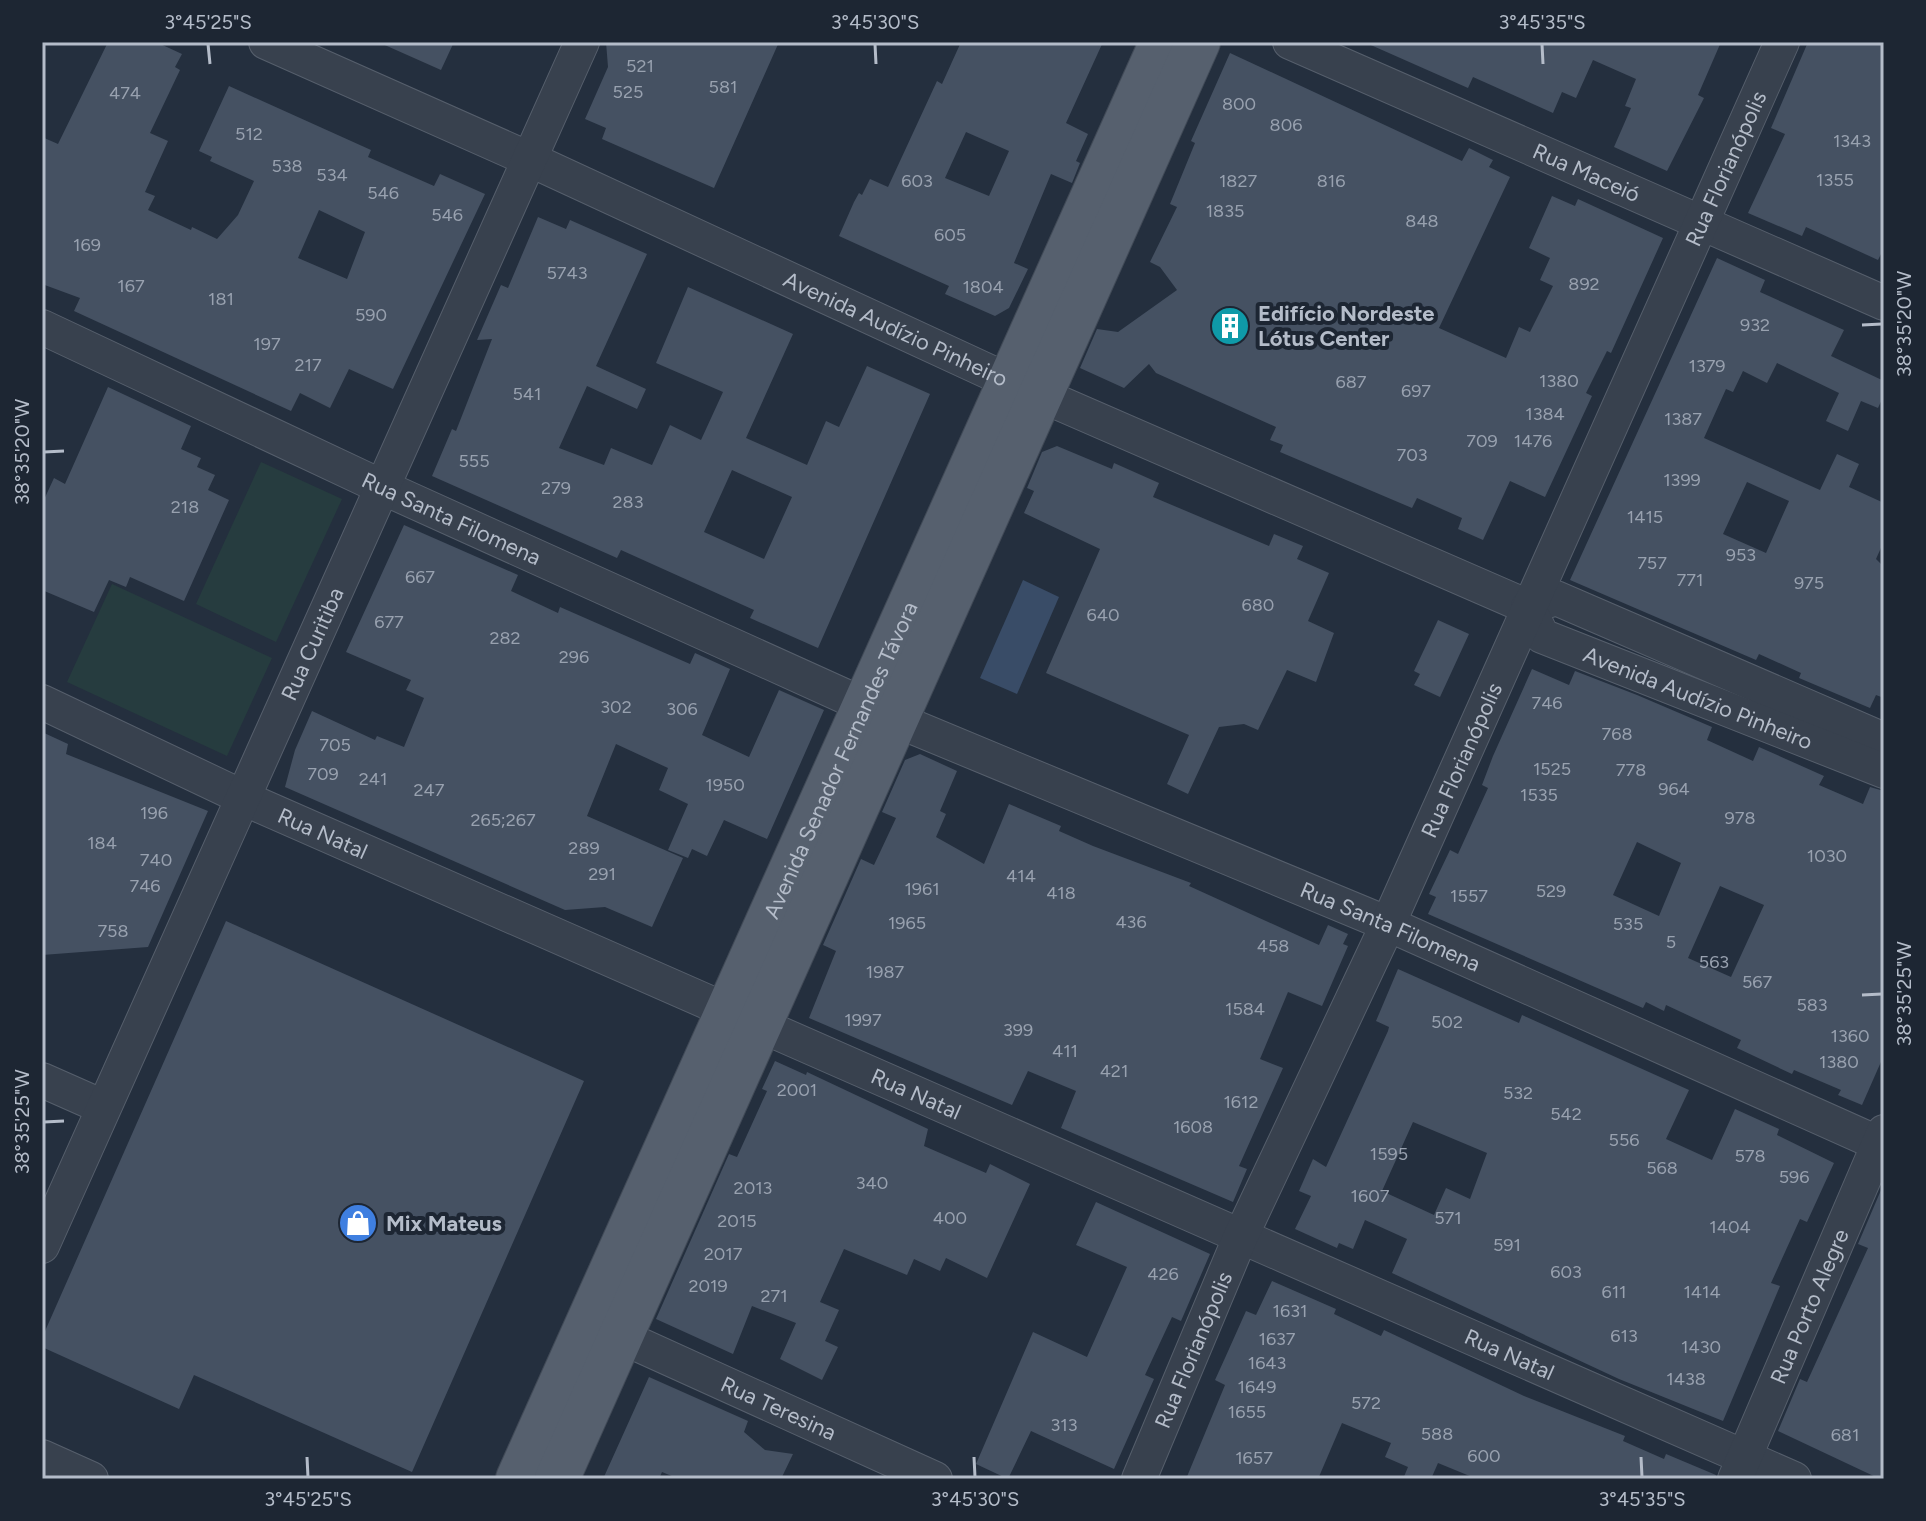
<svg xmlns="http://www.w3.org/2000/svg" width="1926" height="1521" viewBox="0 0 1926 1521" font-family="Figtree,sans-serif">
<rect width="100%" height="100%" fill="#242f3e"/>
<path fill="#263c3f" d="M261,462L342,499L276,642L196,604Z
M112,584L272,658L227,756L67,682Z"/>
<path fill="#394c67" d="M1023,580L1059,597L1017,694L980,678Z"/>
<path fill="#455162" fill-rule="evenodd" d="M108,42H156L182,54L175,67L180,70L150,133L168,141L145,192L155,196L148,210L191,230L192,227L217,239L238,215L254,181L210,161L212,157L199,151L229,86L371,150L368,157L434,186L440,174L485,194L393,389L349,369L330,408L300,393L291,411L74,311L80,298L42,284V137L58,144ZM319,210L365,232L347,279L298,258Z
M378,42H454L441,70Z
M606,42H779L714,188L602,139L606,128L585,119L608,67Z
M961,42H1103L1066,123L1088,134L1076,161L1080,163L1072,183L1051,174L1014,263L1028,269L1009,308L995,316L945,294L949,286L839,236L854,202L859,193L862,195L870,179L888,187L937,81L942,84ZM966,132L1009,151L989,196L945,178Z
M1364,42H1721L1698,95L1704,98L1667,171L1614,147L1631,108L1625,106L1636,79L1593,60L1576,98L1562,92L1553,113L1473,77L1468,88Z
M1808,42H1884V248L1878,260L1806,227L1802,236L1748,213L1785,134L1771,128Z
M1230,53L1462,161L1469,148L1493,160L1489,167L1510,177L1439,328L1506,358L1519,327L1530,332L1553,286L1540,280L1550,258L1529,248L1552,196L1575,206L1578,199L1663,238L1611,353L1607,351L1586,393L1592,396L1545,497L1510,481L1483,540L1458,529L1462,518L1417,498L1412,508L1280,452L1283,445L1270,440L1276,427L1156,373L1149,364L1124,388L1080,368L1097,329L1118,332L1177,290L1160,267L1150,262L1177,207L1170,204L1195,143L1191,141Z
M538,217L566,229L570,220L647,254L596,366L646,389L637,409L587,386L559,448L604,465L611,448L652,465L670,425L701,440L723,392L656,363L688,287L793,334L746,438L807,465L826,421L839,427L867,366L930,394L818,648L750,618L754,610L621,550L617,558L432,476L452,429L456,431L492,339L477,340L501,285L508,288ZM732,470L792,497L764,559L704,532Z
M1717,258L1765,280L1760,292L1844,330L1831,356L1884,381V395L1878,408L1861,401L1848,431L1826,421L1839,393L1777,363L1767,383L1743,371L1733,392L1726,389L1704,438L1820,490L1837,454L1859,464L1849,487L1884,503V541L1876,559L1884,567V698L1876,695L1870,708L1799,678L1801,673L1759,654L1756,660L1570,580ZM1747,482L1789,501L1766,553L1723,534Z
M108,387L191,426L181,449L201,458L197,467L215,475L208,490L229,500L184,601L130,577L126,587L109,580L94,612L42,590V504L54,478L65,484Z
M1057,446L1112,469L1114,463L1159,483L1153,497L1269,546L1274,534L1303,546L1297,559L1329,573L1308,621L1334,633L1316,682L1287,670L1258,730L1244,724L1219,727L1188,794L1167,784L1189,735L1046,673L1100,549L1024,513L1034,491L1027,488L1042,452Z
M404,525L518,575L511,591L558,613L560,607L690,664L695,653L730,669L702,735L749,757L779,690L824,710L767,839L724,820L707,856L692,849L688,858L668,850L688,804L659,790L668,768L616,744L587,816L683,858L652,927L605,907L565,910L285,787L295,750L312,711L375,740L377,736L404,747L424,698L406,690L411,680L346,652Z
M1438,620L1469,634L1440,697L1414,685L1420,674L1414,671Z
M1532,669L1569,685L1575,671L1637,695L1712,727L1707,740L1753,761L1759,747L1824,776L1819,785L1863,804L1870,787L1884,791V1055L1862,1105L1838,1095L1841,1090L1794,1070L1792,1074L1737,1048L1741,1040L1666,1005L1664,1011L1646,1002L1643,1008L1428,914L1436,897L1429,894L1450,850L1458,854L1488,788L1482,785L1493,756ZM1637,842L1681,863L1659,916L1613,895ZM1720,886L1764,905L1731,977L1688,958Z
M42,732L68,744L66,754L208,811L148,947L42,955Z
M920,754L957,771L940,811L946,814L936,837L984,864L1009,804L1061,826L1059,831L1093,846L1191,883L1189,886L1319,945L1328,925L1348,934L1343,944L1348,946L1322,1006L1288,992L1260,1059L1283,1068L1239,1166L1247,1169L1233,1202L1061,1128L1076,1091L1028,1071L1012,1105L809,1018L836,951L823,945L861,859L874,865L896,818L882,812L905,760Z
M226,921L584,1081L412,1472L194,1375L179,1409L42,1347V1338Z
M1398,969L1519,1023L1522,1015L1689,1090L1666,1139L1712,1160L1735,1109L1779,1129L1777,1135L1834,1163L1807,1222L1800,1219L1771,1283L1780,1286L1723,1421L1619,1379L1392,1273L1407,1239L1365,1220L1353,1249L1339,1243L1337,1248L1295,1229L1311,1196L1299,1191L1313,1159L1326,1167L1388,1031L1389,1027L1376,1021ZM1413,1122L1487,1153L1470,1199L1446,1188L1434,1215L1382,1191Z
M775,1061L806,1075L807,1072L928,1129L924,1146L986,1173L990,1164L1030,1184L987,1278L946,1258L940,1271L914,1259L907,1275L844,1249L820,1302L839,1310L825,1341L838,1347L822,1380L780,1359L796,1323L752,1306L733,1354L656,1319L729,1154L737,1157L767,1091L762,1089Z
M1884,1183V1479H1880L1778,1431L1800,1379L1807,1382L1868,1248L1858,1244Z
M1096,1202L1210,1254L1181,1321L1172,1317L1145,1375L1154,1379L1114,1469L1031,1431L1008,1479L976,1464L1033,1332L1087,1357L1127,1267L1076,1245Z
M1272,1281L1336,1309L1334,1314L1381,1336L1384,1330L1524,1396L1625,1436L1623,1441L1664,1459L1666,1454L1716,1475L1715,1479H1477L1438,1463L1431,1479H1403L1408,1467L1385,1457L1391,1443L1342,1423L1318,1479H1186L1225,1385L1215,1380L1225,1358L1246,1311L1256,1315Z
M649,1377L748,1421L744,1432L765,1450L793,1454L781,1479H679L662,1472L659,1479H603Z"/>
<g fill="none" stroke-linecap="round" stroke-linejoin="round">
<defs>
<g id="minor">
<path id="s1" d="M266,42L529,159L1011,382L1528,607L1556,598L1884,740"/>
<path id="s2" d="M1290,42L1884,303"/>
<path id="s3" d="M42,327L382,487L864,705"/>
<path id="s4" d="M1528,607L1542,636L1884,771"/>
<path id="s5" d="M42,702L261,806L1794,1479"/>
<path id="s6" d="M894,719L1388,924L1884,1146"/>
<path d="M42,1080L103,1107"/>
<path id="s7" d="M42,1246L582,42"/>
<path id="s8" d="M622,1337L935,1479"/>
<path d="M42,1457L91,1479"/>
<path id="s9" d="M1139,1479L1240,1238L1388,924L1782,42"/>
<path id="s10" d="M1735,1479L1884,1132"/>
</g>
<g id="primary">
<path id="s11" d="M518,1479L1162,42"/>
<path d="M557,1479L1198,42"/>
</g>
</defs>
<use href="#minor" stroke="#565f6c" stroke-width="36"/>
<use href="#primary" stroke="#414a57" stroke-width="46"/>
<use href="#minor" stroke="#38414e" stroke-width="34"/>
<use href="#primary" stroke="#56606e" stroke-width="44"/>
</g>
<path fill="none" stroke="#b4bcc9" stroke-width="3" d="M208,44L210,64M875,44L876,64M1542,44L1543,64M1862,325L1882,324M44,452L64,451M1862,995L1882,994M44,1122L64,1121M307,1457L308,1477M974,1457L975,1477M1641,1457L1642,1477"/>
<defs>
<symbol id="building-disc" viewBox="-11 -11 22 22"><circle r="9.5" fill="#0f9aa8" stroke="#1d2633"/><path d="M-4-6H4V6H1V3H-1V6H-4ZM-2.5-4.3h1.7v1.8h-1.7ZM.8-4.3h1.7v1.8H.8ZM-2.5-1h1.7V.8h-1.7ZM.8-1h1.7V.8H.8Z" fill="#fff"/></symbol>
<symbol id="shop-disc" viewBox="-11 -11 22 22"><circle r="9.5" fill="#3f7fe0" stroke="#1d2633"/><path d="M-5-2.5h2.3a2.7 3.5 0 0 1 5.4 0H5L5.5 6h-11ZM-1.5-2.5h3a1.5 2.3 0 0 0-3 0Z" fill="#fff"/></symbol>
</defs>
<g fill-rule="evenodd">
<use href="#building-disc" x="1208" y="304" width="44" height="44"/>
<use href="#shop-disc" x="336" y="1201" width="44" height="44"/>
</g>
<g text-anchor="middle" stroke-width="8" stroke-linejoin="round" paint-order="stroke">
<g font-size="18" fill="#98a1af">
<text x="640" y="72">521</text>
<text x="723" y="93">581</text>
<text x="628" y="98">525</text>
<text x="125" y="99">474</text>
<text x="1239" y="110">800</text>
<text x="1286" y="131">806</text>
<text x="249" y="140">512</text>
<text x="1852" y="147">1343</text>
<text x="287" y="172">538</text>
<text x="332" y="181">534</text>
<text x="1835" y="186">1355</text>
<text x="917" y="187">603</text>
<text x="1238" y="187">1827</text>
<text x="1331" y="187">816</text>
<text x="383" y="199">546</text>
<text x="1225" y="217">1835</text>
<text x="447" y="221">546</text>
<text x="1422" y="227">848</text>
<text x="950" y="241">605</text>
<text x="87" y="251">169</text>
<text x="567" y="279">5743</text>
<text x="1584" y="290">892</text>
<text x="131" y="292">167</text>
<text x="983" y="293">1804</text>
<text x="221" y="305">181</text>
<text x="371" y="321">590</text>
<text x="1755" y="331">932</text>
<text x="267" y="350">197</text>
<text x="308" y="371">217</text>
<text x="1707" y="372">1379</text>
<text x="1559" y="387">1380</text>
<text x="1351" y="388">687</text>
<text x="1416" y="397">697</text>
<text x="527" y="400">541</text>
<text x="1545" y="420">1384</text>
<text x="1683" y="425">1387</text>
<text x="1482" y="447">709</text>
<text x="1533" y="447">1476</text>
<text x="1412" y="461">703</text>
<text x="474" y="467">555</text>
<text x="1682" y="486">1399</text>
<text x="556" y="494">279</text>
<text x="628" y="508">283</text>
<text x="185" y="513">218</text>
<text x="1645" y="523">1415</text>
<text x="1741" y="561">953</text>
<text x="1652" y="569">757</text>
<text x="420" y="583">667</text>
<text x="1690" y="586">771</text>
<text x="1809" y="589">975</text>
<text x="1258" y="611">680</text>
<text x="1103" y="621">640</text>
<text x="389" y="628">677</text>
<text x="505" y="644">282</text>
<text x="574" y="663">296</text>
<text x="1547" y="709">746</text>
<text x="616" y="713">302</text>
<text x="682" y="715">306</text>
<text x="1617" y="740">768</text>
<text x="335" y="751">705</text>
<text x="1552" y="775">1525</text>
<text x="1631" y="776">778</text>
<text x="323" y="780">709</text>
<text x="373" y="785">241</text>
<text x="725" y="791">1950</text>
<text x="1674" y="795">964</text>
<text x="429" y="796">247</text>
<text x="1539" y="801">1535</text>
<text x="154" y="819">196</text>
<text x="1740" y="824">978</text>
<text x="503" y="826">265;267</text>
<text x="102" y="849">184</text>
<text x="584" y="854">289</text>
<text x="1827" y="862">1030</text>
<text x="156" y="866">740</text>
<text x="602" y="880">291</text>
<text x="1021" y="882">414</text>
<text x="145" y="892">746</text>
<text x="922" y="895">1961</text>
<text x="1551" y="897">529</text>
<text x="1061" y="899">418</text>
<text x="1469" y="902">1557</text>
<text x="1131" y="928">436</text>
<text x="907" y="929">1965</text>
<text x="1628" y="930">535</text>
<text x="113" y="937">758</text>
<text x="1671" y="948">5</text>
<text x="1273" y="952">458</text>
<text x="1714" y="968">563</text>
<text x="885" y="978">1987</text>
<text x="1757" y="988">567</text>
<text x="1812" y="1011">583</text>
<text x="1245" y="1015">1584</text>
<text x="863" y="1026">1997</text>
<text x="1447" y="1028">502</text>
<text x="1018" y="1036">399</text>
<text x="1850" y="1042">1360</text>
<text x="1065" y="1057">411</text>
<text x="1839" y="1068">1380</text>
<text x="1114" y="1077">421</text>
<text x="797" y="1096">2001</text>
<text x="1518" y="1099">532</text>
<text x="1241" y="1108">1612</text>
<text x="1566" y="1120">542</text>
<text x="1193" y="1133">1608</text>
<text x="1624" y="1146">556</text>
<text x="1389" y="1160">1595</text>
<text x="1750" y="1162">578</text>
<text x="1662" y="1174">568</text>
<text x="1794" y="1183">596</text>
<text x="872" y="1189">340</text>
<text x="753" y="1194">2013</text>
<text x="1370" y="1202">1607</text>
<text x="950" y="1224">400</text>
<text x="1448" y="1224">571</text>
<text x="737" y="1227">2015</text>
<text x="1730" y="1233">1404</text>
<text x="1507" y="1251">591</text>
<text x="723" y="1260">2017</text>
<text x="1566" y="1278">603</text>
<text x="1163" y="1280">426</text>
<text x="708" y="1292">2019</text>
<text x="1614" y="1298">611</text>
<text x="1702" y="1298">1414</text>
<text x="774" y="1302">271</text>
<text x="1290" y="1317">1631</text>
<text x="1624" y="1342">613</text>
<text x="1277" y="1345">1637</text>
<text x="1701" y="1353">1430</text>
<text x="1267" y="1369">1643</text>
<text x="1686" y="1385">1438</text>
<text x="1257" y="1393">1649</text>
<text x="1366" y="1409">572</text>
<text x="1247" y="1418">1655</text>
<text x="1064" y="1431">313</text>
<text x="1437" y="1440">588</text>
<text x="1845" y="1441">681</text>
<text x="1484" y="1462">600</text>
<text x="1254" y="1464">1657</text>
</g>
<g font-size="22" fill="#b4bcc9" stroke="#1d2633">
<text dy="8" stroke="none"><textPath href="#s9" startOffset="1436">Rua Florianópolis</textPath></text>
<text dy="8" stroke="none"><textPath href="#s2" startOffset="324">Rua Maceió</textPath></text>
<text dy="8" stroke="none"><textPath href="#s1" startOffset="692">Avenida Audízio Pinheiro</textPath></text>
<text dy="8" stroke="none"><textPath href="#s3" startOffset="452">Rua Santa Filomena</textPath></text>
<text dy="8" stroke="none"><textPath href="#s7" startOffset="660">Rua Curitiba</textPath></text>
<text dy="8" stroke="none"><textPath href="#s4" startOffset="200">Avenida Audízio Pinheiro</textPath></text>
<text dy="8" stroke="none"><textPath href="#s9" startOffset="788">Rua Florianópolis</textPath></text>
<text dy="8" stroke="none"><textPath href="#s11" startOffset="788">Avenida Senador Fernandes Távora</textPath></text>
<text dy="8" stroke="none"><textPath href="#s5" startOffset="310">Rua Natal</textPath></text>
<text dy="8" stroke="none"><textPath href="#s6" startOffset="538">Rua Santa Filomena</textPath></text>
<text dy="8" stroke="none"><textPath href="#s5" startOffset="958">Rua Natal</textPath></text>
<text dy="8" stroke="none"><textPath href="#s10" startOffset="188">Rua Porto Alegre</textPath></text>
<text dy="8" stroke="none"><textPath href="#s9" startOffset="140">Rua Florianópolis</textPath></text>
<text dy="8" stroke="none"><textPath href="#s5" startOffset="1606">Rua Natal</textPath></text>
<text dy="8" stroke="none"><textPath href="#s8" startOffset="172">Rua Teresina</textPath></text>
</g>
<g font-size="22" font-weight="bold" fill="#b4bcc9" stroke="#1d2633" text-anchor="start">
<text x="1258" y="321">Edifício Nordeste<tspan x="1258" dy="25">Lótus Center</tspan></text>
<text x="386" y="1231">Mix Mateus</text>
</g>
</g>
<rect width="1926" height="1521" fill="none" stroke="#1d2633" stroke-width="88"/>
<rect x="44" y="44" width="1838" height="1433" fill="none" stroke="#b4bcc9" stroke-width="3"/>
<g font-size="20" text-anchor="middle" fill="#b4bcc9">
<text x="208" y="29">3°45'25"S</text>
<text x="875" y="29">3°45'30"S</text>
<text x="1542" y="29">3°45'35"S</text>
<text transform="translate(1904 324) rotate(-90)" y="7">38°35'20"W</text>
<text transform="translate(22 452) rotate(-90)" y="7">38°35'20"W</text>
<text transform="translate(1904 994) rotate(-90)" y="7">38°35'25"W</text>
<text transform="translate(22 1122) rotate(-90)" y="7">38°35'25"W</text>
<text x="308" y="1506">3°45'25"S</text>
<text x="975" y="1506">3°45'30"S</text>
<text x="1642" y="1506">3°45'35"S</text>
</g>
</svg>
